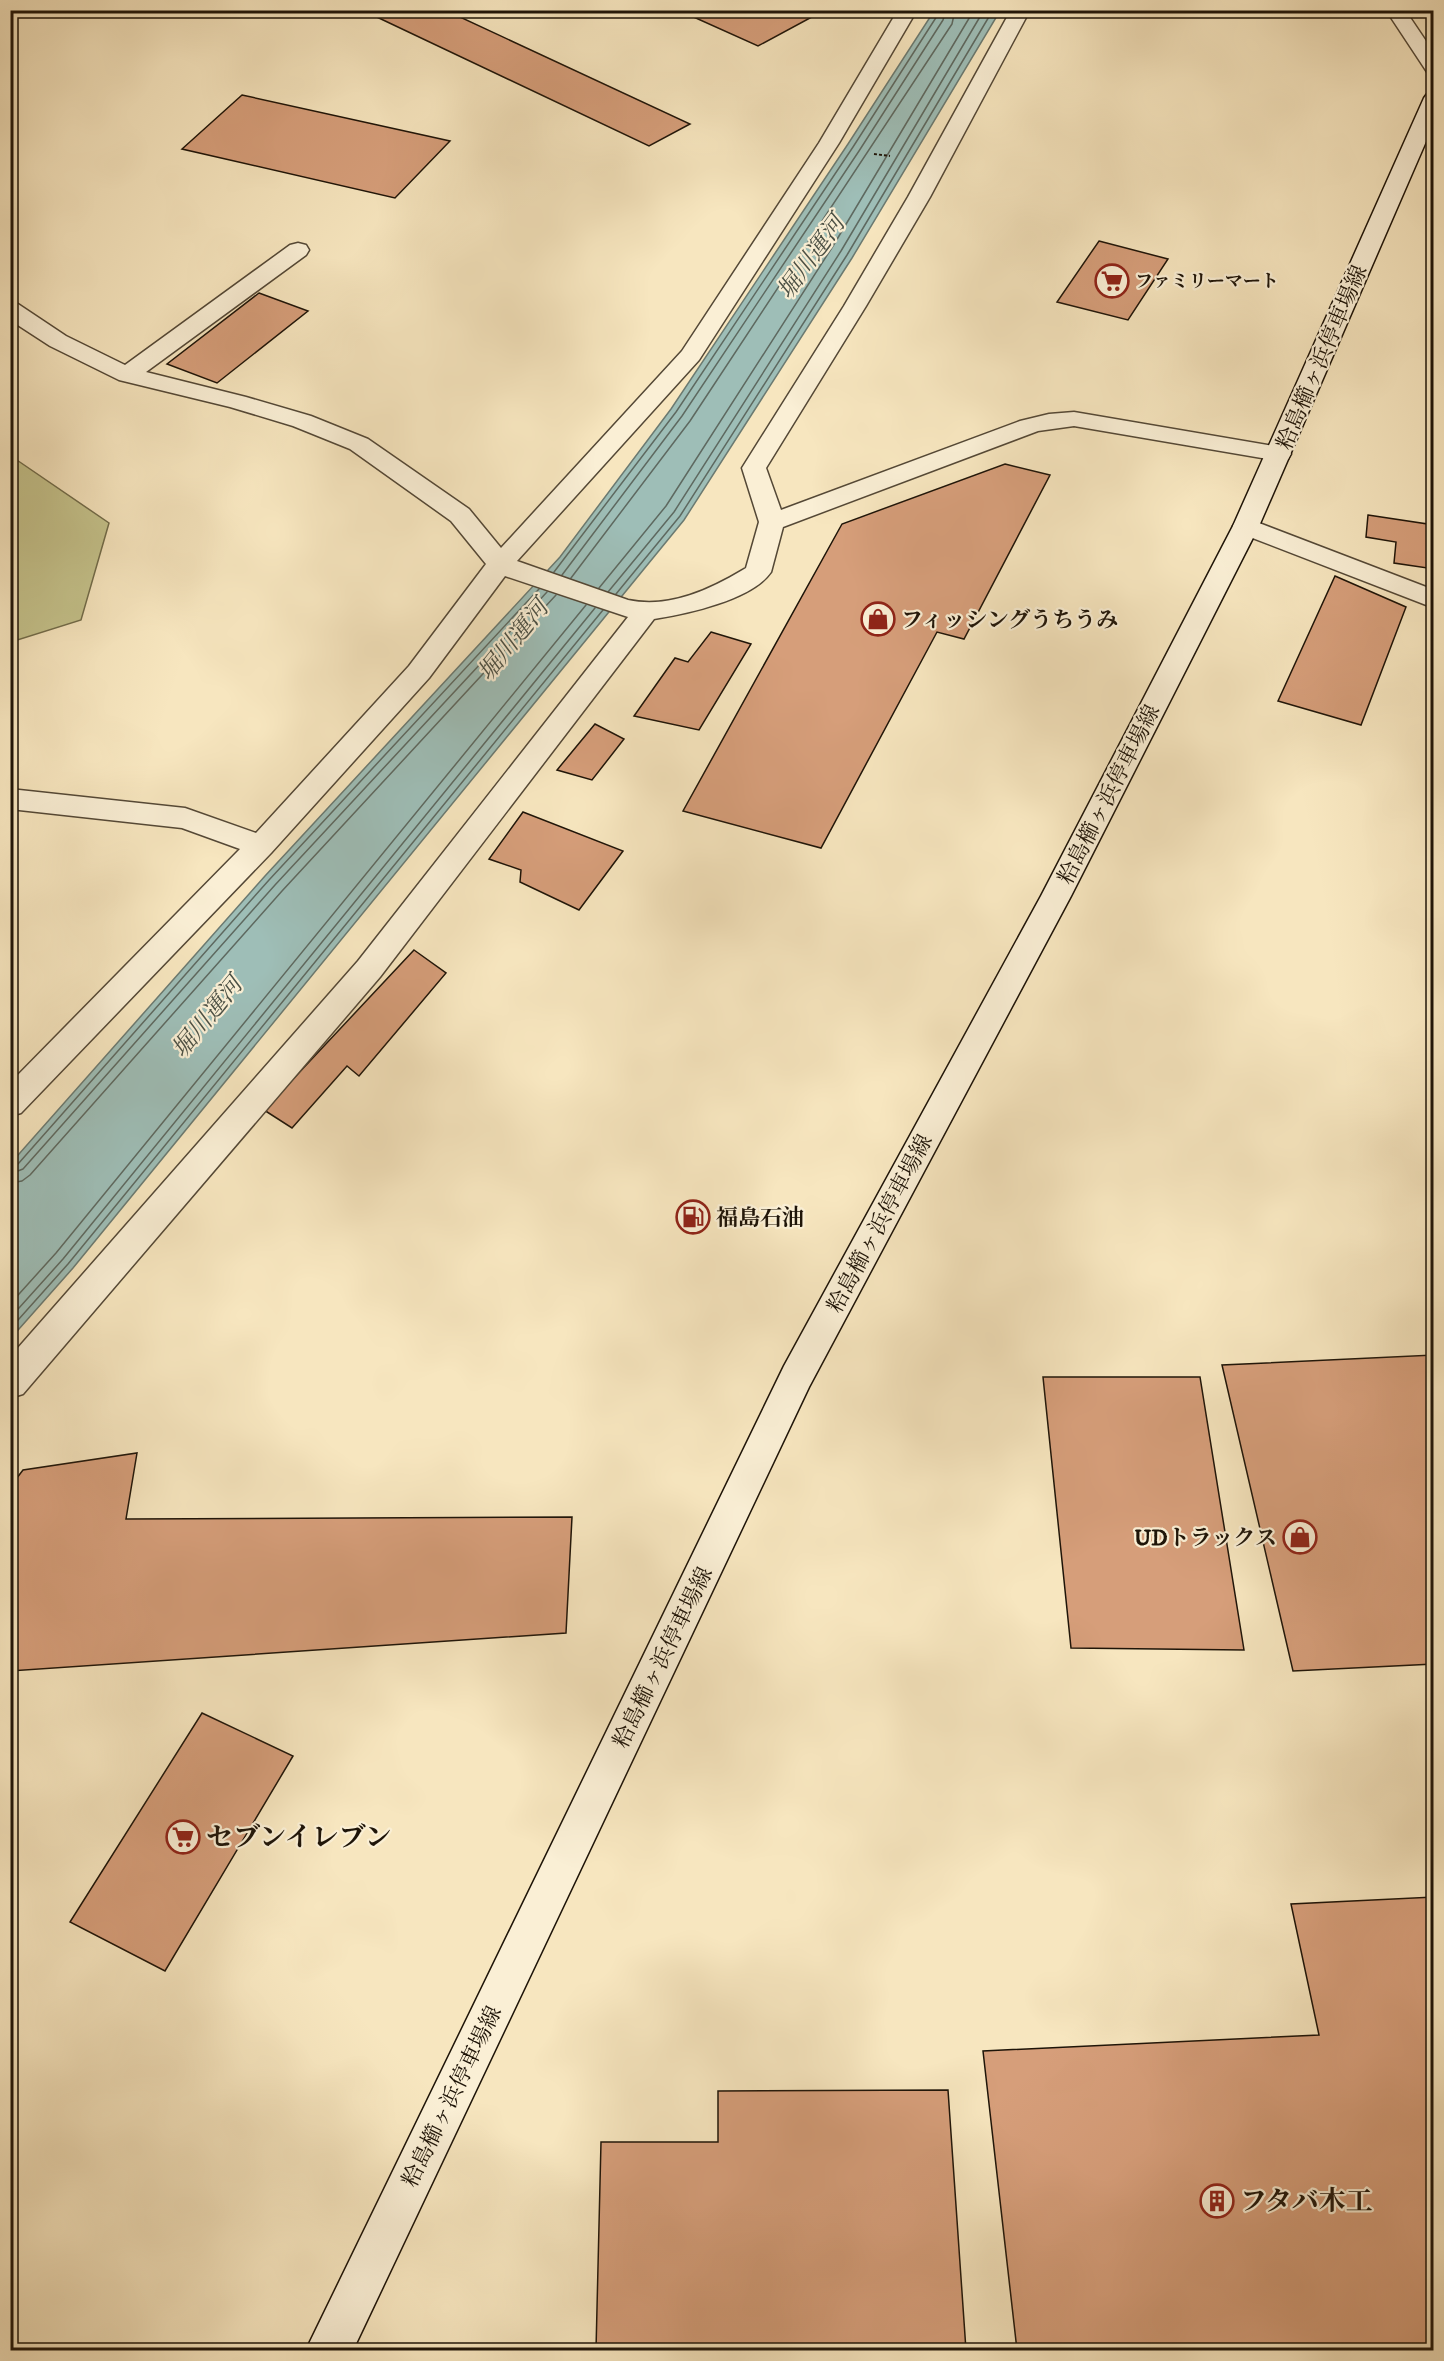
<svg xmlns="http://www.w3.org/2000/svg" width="1444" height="2361" viewBox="0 0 1444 2361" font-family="'IM FELL DW Pica','Noto Serif JP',serif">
<rect width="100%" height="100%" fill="#f7e6bf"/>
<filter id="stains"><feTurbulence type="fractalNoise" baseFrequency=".00333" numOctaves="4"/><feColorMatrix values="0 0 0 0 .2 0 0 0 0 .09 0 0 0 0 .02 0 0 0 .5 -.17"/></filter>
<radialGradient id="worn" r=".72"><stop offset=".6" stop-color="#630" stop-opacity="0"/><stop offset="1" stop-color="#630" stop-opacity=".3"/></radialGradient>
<path fill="#c5c38c" stroke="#726c4a" stroke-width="1.5" d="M11,456L109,523L81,620L11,642Z"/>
<path fill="#9ebeb7" stroke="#6b7a71" stroke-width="1.5" d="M934,11H1000L852,258L684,520L73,1268L11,1338V1163L265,876L560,557L671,409L848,144Z"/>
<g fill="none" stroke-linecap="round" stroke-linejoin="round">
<path stroke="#5e6960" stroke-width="1.5" d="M554,572L676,412L853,147L937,16L938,10
M562,575L682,416L859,151L943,20L946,10
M571,578L690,421L952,24L955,10
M599,588L666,506L833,246L974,10
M608,592L674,512L841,251L984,10
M616,594L680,516L847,255L993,10
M10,1167L18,1164L269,880L539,589
M10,1174L23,1169L275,885L547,592
M10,1183L22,1181L30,1175L282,891L556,595
M10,1304L56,1253L586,605
M10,1318L63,1259L595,608
M10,1329L68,1264L603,610"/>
</g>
<path fill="#d69e7a" stroke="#1e1408" stroke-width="1.5" d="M362,10H445L690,124L649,146Z
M678,10H794L810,18L758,46Z
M242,95L450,141L395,198L182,149Z
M1099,241L1168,259L1128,320L1057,302Z
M259,293L308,311L217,383L167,364Z
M1005,464L1050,475L964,639L937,632L821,848L683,811L842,524Z
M1368,515L1434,525V569L1394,563L1396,542L1366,537Z
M1335,576L1406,607L1361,725L1278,701Z
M711,632L751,644L699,730L634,716L675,658L688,662Z
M595,724L624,739L592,780L557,770Z
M523,812L623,851L579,910L520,882L521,870L489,859Z
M414,950L446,973L359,1076L347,1066L292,1128L264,1110Z
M1434,1355V1664L1293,1671L1222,1365Z
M1043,1377H1200L1244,1650L1071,1648Z
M137,1453L126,1519L572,1517L566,1633L10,1671V1487L23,1470Z
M202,1713L293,1756L165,1971L70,1922Z
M1434,1897V2350H1017L983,2051L1319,2035L1291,1904Z
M948,2090L966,2350H596L601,2142H718V2091Z"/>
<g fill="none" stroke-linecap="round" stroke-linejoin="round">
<defs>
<path id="minor" d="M898,10H917L839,143L699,360L517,561L628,600C670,609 711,589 746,568L759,522L742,468L844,306L908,197L1011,10H1030L930,197L866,306L766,468L781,510L1020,421L1049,414L1074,412L1279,447L1288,449L1291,454L1288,459L1279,461L1074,426L1038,431L783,527L771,572C752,600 686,614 654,619L380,977L23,1394L10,1398V1357L358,961L628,617L505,576L429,678L271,853L21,1113L10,1116V1083L240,849L182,828L10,809V789L185,808L256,833L409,666L486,564L451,521L350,449L293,426L230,407L119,380L50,346L10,320V302L18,304L66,336L125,365L290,245L298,243L306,245L309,250L306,255L146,372L246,397L311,416L368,439L469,509L501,548L682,351L819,143Z
M1386,10H1405L1434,53V74L1427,72Z
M1246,518L1434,590V608L1237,532L1233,526L1237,520Z"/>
<path id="secondary" d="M1434,92V123L1259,526L1071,896L809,1387L353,2350H306L784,1366L1041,896L1233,526L1424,98L1427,94Z"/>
</defs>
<use href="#minor" stroke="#544836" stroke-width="3"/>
<use href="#secondary" stroke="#1e1408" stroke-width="3"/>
<path stroke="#1e1408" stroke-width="2" stroke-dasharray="3 2" stroke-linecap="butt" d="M874,154L890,156"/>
<use href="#minor" fill="#faefd5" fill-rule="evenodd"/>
<use href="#secondary" fill="#faefd5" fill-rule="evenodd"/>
</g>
<defs>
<symbol id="supermarket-ring" viewBox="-11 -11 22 22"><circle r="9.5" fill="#faefd5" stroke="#8f2418" stroke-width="1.5"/><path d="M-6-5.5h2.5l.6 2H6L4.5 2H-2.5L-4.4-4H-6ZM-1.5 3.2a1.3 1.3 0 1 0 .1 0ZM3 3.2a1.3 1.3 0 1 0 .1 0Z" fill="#8f2418"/></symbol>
<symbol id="shop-ring" viewBox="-11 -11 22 22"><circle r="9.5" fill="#faefd5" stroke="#8f2418" stroke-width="1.5"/><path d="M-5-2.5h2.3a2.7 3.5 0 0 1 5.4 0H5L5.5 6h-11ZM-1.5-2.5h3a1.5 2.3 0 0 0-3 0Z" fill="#8f2418"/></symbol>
<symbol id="fuel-ring" viewBox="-11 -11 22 22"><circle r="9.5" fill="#faefd5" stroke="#8f2418" stroke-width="1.5"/><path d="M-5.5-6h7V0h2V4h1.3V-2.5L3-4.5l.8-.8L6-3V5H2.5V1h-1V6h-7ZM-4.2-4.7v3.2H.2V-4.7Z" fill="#8f2418"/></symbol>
<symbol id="building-ring" viewBox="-11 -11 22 22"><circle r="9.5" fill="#faefd5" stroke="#8f2418" stroke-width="1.5"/><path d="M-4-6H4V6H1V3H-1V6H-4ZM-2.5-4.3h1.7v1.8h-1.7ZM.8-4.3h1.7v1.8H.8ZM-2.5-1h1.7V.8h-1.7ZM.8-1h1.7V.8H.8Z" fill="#8f2418"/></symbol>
</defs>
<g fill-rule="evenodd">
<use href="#supermarket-ring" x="1093" y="262" width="38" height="38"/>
<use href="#shop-ring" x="859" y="600" width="38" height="38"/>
<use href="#fuel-ring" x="674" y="1198" width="38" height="38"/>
<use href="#shop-ring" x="1281" y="1518" width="38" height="38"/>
<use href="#supermarket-ring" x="164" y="1818" width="38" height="38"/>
<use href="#building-ring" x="1198" y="2182" width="38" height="38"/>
</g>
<g text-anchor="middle" stroke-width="4.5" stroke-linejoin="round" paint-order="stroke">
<g font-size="18" font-weight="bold" fill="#1e1408" stroke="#faefd5" text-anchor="start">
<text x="1135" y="287">ファミリーマート</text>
</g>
<g font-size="22" fill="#1e1408" stroke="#faefd5">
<text transform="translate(1321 357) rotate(-67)" y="8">粭島櫛ヶ浜停車場線</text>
<text transform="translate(1108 794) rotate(-63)" y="8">粭島櫛ヶ浜停車場線</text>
<text transform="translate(879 1223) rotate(-62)" y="8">粭島櫛ヶ浜停車場線</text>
<text transform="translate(662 1657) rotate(-64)" y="8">粭島櫛ヶ浜停車場線</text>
<text transform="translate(451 2096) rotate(-64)" y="8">粭島櫛ヶ浜停車場線</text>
</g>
<g font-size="22" font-weight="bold" fill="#1e1408" stroke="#faefd5" text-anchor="start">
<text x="901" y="627">フィッシングうちうみ</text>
<text x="716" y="1225">福島石油</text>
<text x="1277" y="1545" text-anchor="end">UDトラックス</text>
</g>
<g font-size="24" font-style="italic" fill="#4b5045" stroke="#faefd5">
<text transform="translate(811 257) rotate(-54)" y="8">堀川運河</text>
<text transform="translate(513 640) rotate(-51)" y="8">堀川運河</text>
<text transform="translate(207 1017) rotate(-51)" y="8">堀川運河</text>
</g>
<g font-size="27" font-weight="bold" fill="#1e1408" stroke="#faefd5" text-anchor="start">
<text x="206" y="1846">セブンイレブン</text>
<text x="1240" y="2210">フタバ木工</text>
</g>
</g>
<rect width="1444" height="2361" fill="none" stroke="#f7e6bf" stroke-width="36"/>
<rect x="12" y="12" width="1420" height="2337" fill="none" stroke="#1e1408" stroke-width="3"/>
<rect x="18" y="18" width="1408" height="2325" fill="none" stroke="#1e1408" stroke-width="1.5"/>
<rect width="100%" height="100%" filter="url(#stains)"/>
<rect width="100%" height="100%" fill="url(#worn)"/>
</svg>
